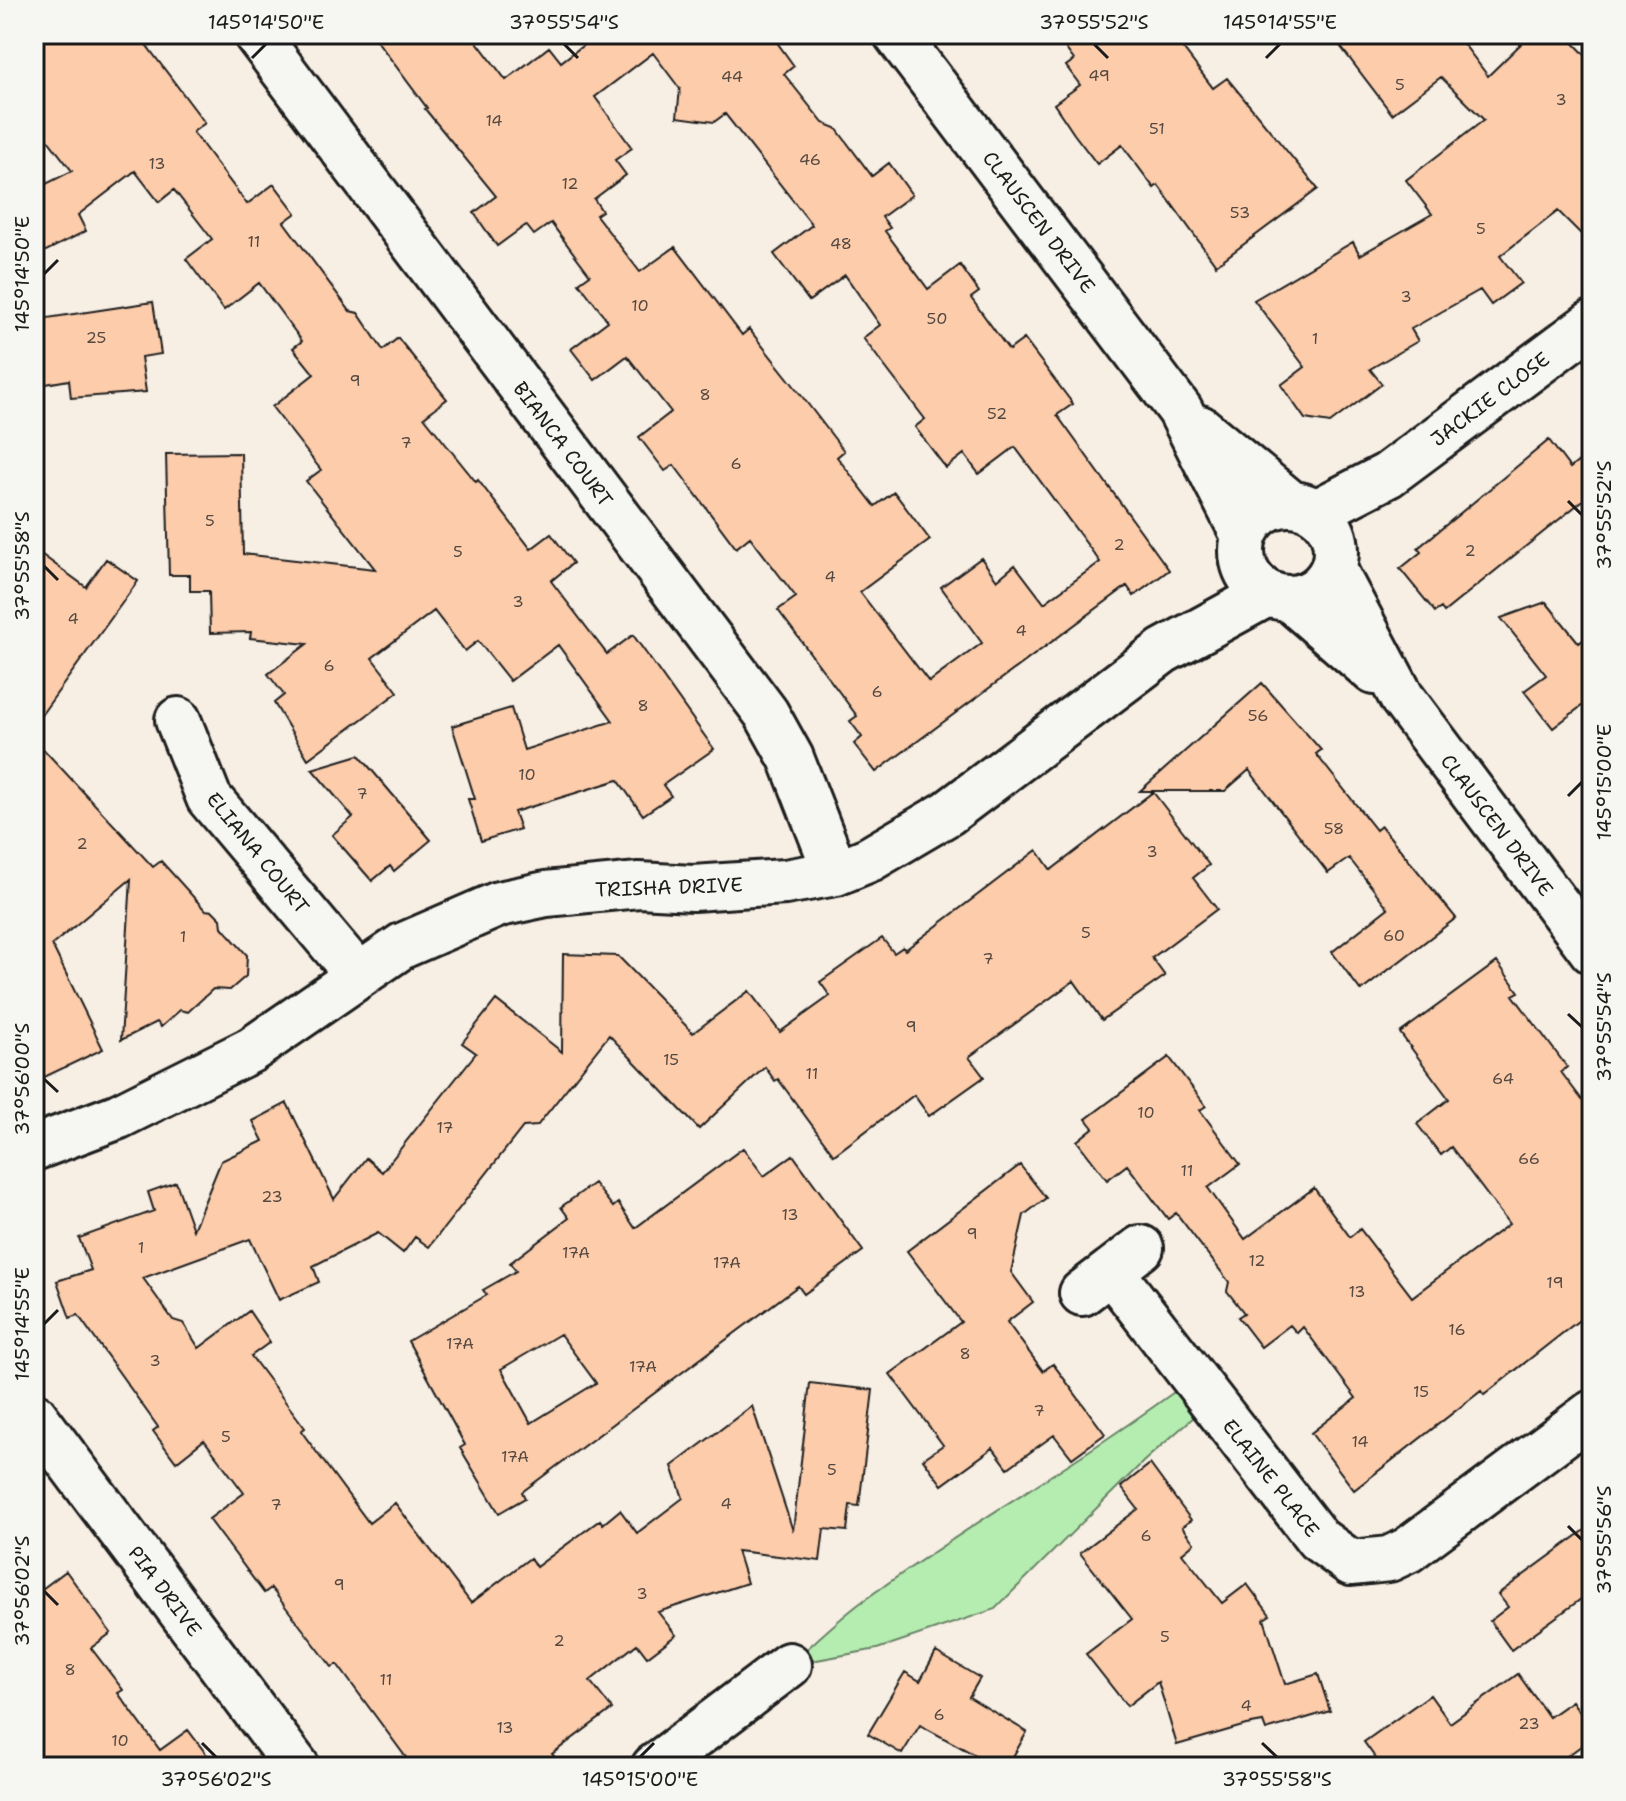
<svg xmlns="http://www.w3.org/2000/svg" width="1626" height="1801" viewBox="0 0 1626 1801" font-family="'Shantell Sans',sans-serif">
<rect width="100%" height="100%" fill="#f7eee4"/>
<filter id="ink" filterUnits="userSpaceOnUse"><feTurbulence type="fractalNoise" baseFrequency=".0125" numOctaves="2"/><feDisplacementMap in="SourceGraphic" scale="16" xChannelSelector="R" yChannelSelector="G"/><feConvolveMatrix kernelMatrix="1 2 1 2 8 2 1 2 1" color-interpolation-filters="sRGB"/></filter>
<g filter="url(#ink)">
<path fill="#b5edb1" stroke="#688466" stroke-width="2" d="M1193,1378L1212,1401L1144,1461L995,1609L877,1649L789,1665C813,1644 837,1620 863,1601C971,1522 1087,1458 1193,1378Z"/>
<path fill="#fcccab" stroke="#1c1c1c" stroke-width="2" fill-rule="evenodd" d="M34,34H138L205,123L193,132L247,204L274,184L296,213L284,222L350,311L358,313L383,350L398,338L447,399L424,417L476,482L478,480L531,549L551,534L573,563L551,581L607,654L633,635L714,749L663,785L671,796L643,815L618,780L514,812L520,829L481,841L468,799H475L452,726L511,708L524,750L613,721L558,645L510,681L478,641L465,651L434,611L372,658L398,692L308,759L274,703L284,695L268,674L307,644L250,638L251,632L210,633L209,591H190V575H169L166,454L241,453L243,554L375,569L306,481L321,470L272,407L314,374L293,348L302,341L259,283L224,310L186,259L212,239L174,190L159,202L135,171L78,215L86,231L34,257V190L72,171L34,122Z
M372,34H471L506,80L549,47L561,62L598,34H771L794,66L784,74L823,123L836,128L872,176L889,163L912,195L882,217L890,228L885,231L928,289L960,265L979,292L971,298L1009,350L1024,339L1073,404L1057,415L1169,570L1134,596L1127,586L876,772L854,744L862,737L850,721L857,716L778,610L796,597L750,537L736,548L674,465L665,471L639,437L671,412L627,356L595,380L571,349L608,321L579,283L590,275L551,223L534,235L526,225L497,246L474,213L496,196L425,109L427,108ZM653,53L680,89L677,117L714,122L725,114L812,225L774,254L809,301L845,275L880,325L863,338L925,419L915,427L946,468L964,454L979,474L1015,447L1100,562L1044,603L1015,565L997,580L981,558L941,587L982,643L929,682L860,592L930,540L894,492L875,506L837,457L844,451L791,382L749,329L742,335L675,247L640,272L596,215L602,211L594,199L626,175L615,160L632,148L595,97Z
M1055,34H1172L1213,88L1227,78L1318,189L1216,265L1158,185L1154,188L1122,145L1097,164L1074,134L1054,104L1080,85L1066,66L1074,60Z
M1331,34H1456L1488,76L1531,34H1565L1592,62V245L1558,211L1500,256L1521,283L1491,305L1480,290L1411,329L1418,341L1370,369L1382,384L1330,423L1305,419L1281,385L1305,367L1254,300L1353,242L1360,255L1432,214L1406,180L1484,120L1441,77L1392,114Z
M153,302L161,354L141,357L146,392L71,398L69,380L34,386V320Z
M1549,440L1570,468L1592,451V493L1444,612L1441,608L1435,612L1400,569L1421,552L1418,548Z
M34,549L86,587L106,559L138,581L34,725Z
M1546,602L1579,643L1592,633V698L1553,728L1524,691L1546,675L1501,618Z
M1262,683L1321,750L1316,754L1376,830L1381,826L1456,918L1361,991L1332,952L1388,908L1349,858L1328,873L1249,770L1225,791H1140Z
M34,739L153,867L161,861L205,910L213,911L221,919L222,927L247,955L246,976L230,990L213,989L188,1012L180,1010L161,1027L157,1022L121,1040L131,879L52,945L103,1049L34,1082Z
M359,755L431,840L394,871L390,866L372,881L332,835L353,817L312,769Z
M1153,792L1209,865L1193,878L1217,909L1152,958L1165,976L1102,1020L1074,981L969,1057L984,1077L929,1116L914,1095L834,1155L778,1079L775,1081L765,1067L699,1129L609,1035L537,1126L523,1127L429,1247L415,1237L403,1253L378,1233L313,1266L319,1282L279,1300L250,1239L143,1278L173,1320L183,1323L199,1348L249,1311L270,1342L251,1356L305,1428L301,1431L369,1523L395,1503L471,1603L530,1558L536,1567L600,1520L603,1524L620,1510L637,1533L683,1498L672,1466L752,1406L793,1531L810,1383L873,1390L859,1506L850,1505L847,1531L824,1529L820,1561L737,1551L747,1583L658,1612L676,1635L647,1657L637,1644L590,1681L612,1709L552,1754L563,1767H413L337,1664L332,1667L271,1588L264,1593L209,1519L244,1493L204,1440L176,1462L153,1431L158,1427L78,1315L70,1318L57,1281L91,1270L79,1238L154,1211L148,1192L176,1182L193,1230L221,1161L263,1141L253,1121L287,1103L334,1199L366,1158L382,1172L476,1053L462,1043L496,1000L562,1052L563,954L618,956L693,1033L749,991L780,1032L830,996L820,982L882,938L894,953L903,947L905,950L1037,850L1051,870Z
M1497,962L1519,992L1513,995L1567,1067L1561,1072L1592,1113V1310L1484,1395L1481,1391L1354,1490L1311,1433L1356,1398L1303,1327L1297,1333L1290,1325L1261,1347L1238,1317L1244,1313L1227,1291L1229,1282L1176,1213L1168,1219L1127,1165L1107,1180L1077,1141L1093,1128L1086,1119L1169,1057L1206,1106L1200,1110L1240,1164L1208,1188L1245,1239L1314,1188L1350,1237L1360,1229L1412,1297L1509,1224L1451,1147L1441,1155L1417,1124L1449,1099L1400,1033Z
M743,1148L764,1176L793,1155L863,1251L804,1294L798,1286L522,1492L525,1498L499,1513L460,1448L465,1445L408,1341L487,1295L483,1290L516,1271L510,1263L569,1218L561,1207L594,1183L613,1207L618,1203L635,1228ZM560,1334L596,1383L531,1423L501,1369Z
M1020,1165L1046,1198L1024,1215L1011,1272L1033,1302L1007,1322L1043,1371L1053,1364L1105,1434L1072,1458L1054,1435L1008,1468L993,1448L942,1485L923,1459L943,1445L890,1374L961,1322L907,1251Z
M1150,1464L1191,1520L1182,1527L1194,1543L1182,1553L1222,1603L1247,1584L1270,1615L1264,1619L1285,1684L1318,1674L1330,1711L1266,1730L1263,1722L1246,1725L1177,1745L1158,1682L1127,1706L1086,1654L1132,1619L1080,1553L1138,1509L1121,1487Z
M1592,1525V1591L1511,1650L1490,1621L1508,1607L1498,1594Z
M66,1571L111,1633L91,1648L123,1690L118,1693L160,1750L188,1730L216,1767H34V1595Z
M936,1652L980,1678L969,1697L1027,1732L1007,1767H997L920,1725L902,1754L868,1734L905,1672L920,1681Z
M1518,1674L1549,1717L1572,1701L1592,1730V1738L1552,1767H1382L1364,1742L1430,1695L1450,1723Z"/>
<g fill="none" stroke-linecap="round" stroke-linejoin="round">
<defs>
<path id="minor" d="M256,34L766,713L791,758L836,873
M896,34L1180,410L1244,536
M1200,428L1289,502
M1242 551a47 47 0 1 1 94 0a47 47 0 1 1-94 0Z
M1316,512L1388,475L1592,323
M1334,570L1402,698L1592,951
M1291,600L1374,672
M178,720L209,798L357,974
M34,1148L119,1116L251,1050L402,946L499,904L546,894L639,885L693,888L785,882L836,873L870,859L948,813L1163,651L1267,594
M1141,1248L1111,1271L1318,1539L1351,1563L1389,1559L1408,1550L1592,1413
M1082,1293L1111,1271
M34,1415L297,1767
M654,1767L789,1665"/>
</defs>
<use href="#minor" stroke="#1c1c1c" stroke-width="50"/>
<use href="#minor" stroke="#f6f6f2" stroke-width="44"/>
</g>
</g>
<path fill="none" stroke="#1c1c1c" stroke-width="3" d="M564,44L578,58M1094,44L1108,58M252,58L266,44M1266,58L1280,44M44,274L58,260M1568,501L1582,515M44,566L58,580M1568,796L1582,782M1568,1014L1582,1027M44,1079L58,1092M44,1324L58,1310M1568,1526L1582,1540M44,1591L58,1605M202,1743L216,1757M1262,1743L1277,1757M640,1757L654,1743"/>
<g text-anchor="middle" stroke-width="6" stroke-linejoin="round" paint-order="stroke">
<g font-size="16" fill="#544840">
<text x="1099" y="81">49</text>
<text x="732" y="82">44</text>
<text x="1400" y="90">5</text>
<text x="1561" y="105">3</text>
<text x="494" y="126">14</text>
<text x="1157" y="134">51</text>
<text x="810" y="165">46</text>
<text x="157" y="169">13</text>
<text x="570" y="189">12</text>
<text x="1240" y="218">53</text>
<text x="1481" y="234">5</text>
<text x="254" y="247">11</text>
<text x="841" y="249">48</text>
<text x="1406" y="302">3</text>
<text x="640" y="311">10</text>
<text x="937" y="324">50</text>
<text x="96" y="343">25</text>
<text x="1315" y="344">1</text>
<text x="355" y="386">9</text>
<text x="705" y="400">8</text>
<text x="997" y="419">52</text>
<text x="406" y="448">7</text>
<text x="736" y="469">6</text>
<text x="210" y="526">5</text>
<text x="1119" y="550">2</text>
<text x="1470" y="556">2</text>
<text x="458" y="557">5</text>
<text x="830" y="582">4</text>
<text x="518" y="607">3</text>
<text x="73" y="624">4</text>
<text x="1021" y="636">4</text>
<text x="329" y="671">6</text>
<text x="877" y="697">6</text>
<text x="643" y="711">8</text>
<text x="1258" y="721">56</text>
<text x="527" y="780">10</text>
<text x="362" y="799">7</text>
<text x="1334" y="834">58</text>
<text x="82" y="849">2</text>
<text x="1152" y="857">3</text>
<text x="1086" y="938">5</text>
<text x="1394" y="941">60</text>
<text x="183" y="942">1</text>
<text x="988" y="964">7</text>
<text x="911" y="1032">9</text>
<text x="671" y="1065">15</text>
<text x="812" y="1079">11</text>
<text x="1503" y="1084">64</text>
<text x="1146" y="1118">10</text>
<text x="445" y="1133">17</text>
<text x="1529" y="1164">66</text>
<text x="1187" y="1176">11</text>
<text x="272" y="1202">23</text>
<text x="790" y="1220">13</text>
<text x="972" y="1239">9</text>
<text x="141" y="1253">1</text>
<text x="576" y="1258">17A</text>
<text x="1257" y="1266">12</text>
<text x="727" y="1268">17A</text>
<text x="1555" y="1288">19</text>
<text x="1357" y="1297">13</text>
<text x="1457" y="1335">16</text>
<text x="460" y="1349">17A</text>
<text x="965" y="1359">8</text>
<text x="155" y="1366">3</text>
<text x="643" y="1372">17A</text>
<text x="1421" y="1397">15</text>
<text x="1039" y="1416">7</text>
<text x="226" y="1442">5</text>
<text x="1360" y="1447">14</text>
<text x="515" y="1462">17A</text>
<text x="832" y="1475">5</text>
<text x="726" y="1509">4</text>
<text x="276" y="1510">7</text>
<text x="1146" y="1541">6</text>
<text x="339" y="1590">9</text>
<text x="642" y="1599">3</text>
<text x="1165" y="1642">5</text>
<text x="559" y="1646">2</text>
<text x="70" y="1675">8</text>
<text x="386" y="1685">11</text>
<text x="1246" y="1711">4</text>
<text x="939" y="1720">6</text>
<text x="1529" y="1729">23</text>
<text x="505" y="1733">13</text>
<text x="120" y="1746">10</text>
</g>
<g font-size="20" fill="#1c1c1c" stroke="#f6f6f2">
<text transform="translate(1039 222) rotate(53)" y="7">CLAUSCEN DRIVE</text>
<text transform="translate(1490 399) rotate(-37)" y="7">JACKIE CLOSE</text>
<text transform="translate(563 444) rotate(53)" y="7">BIANCA COURT</text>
<text transform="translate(1497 825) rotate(53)" y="7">CLAUSCEN DRIVE</text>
<text transform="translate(258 853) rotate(51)" y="7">ELIANA COURT</text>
<text transform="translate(669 887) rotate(-2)" y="7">TRISHA DRIVE</text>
<text transform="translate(1271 1478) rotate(52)" y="7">ELAINE PLACE</text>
<text transform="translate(165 1591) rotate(53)" y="7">PIA DRIVE</text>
</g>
</g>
<rect width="1626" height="1801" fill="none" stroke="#f6f6f2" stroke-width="88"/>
<rect x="44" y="44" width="1538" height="1713" fill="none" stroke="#1c1c1c" stroke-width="3"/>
<g font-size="20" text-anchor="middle" fill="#1c1c1c">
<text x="266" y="29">145°14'50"E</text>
<text x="564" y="29">37°55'54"S</text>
<text x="1094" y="29">37°55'52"S</text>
<text x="1280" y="29">145°14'55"E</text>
<text transform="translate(22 274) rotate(-90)" y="7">145°14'50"E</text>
<text transform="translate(1604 515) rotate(-90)" y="7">37°55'52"S</text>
<text transform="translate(22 566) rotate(-90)" y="7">37°55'58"S</text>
<text transform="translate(1604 782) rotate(-90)" y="7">145°15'00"E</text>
<text transform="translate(1604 1027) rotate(-90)" y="7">37°55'54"S</text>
<text transform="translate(22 1079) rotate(-90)" y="7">37°56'00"S</text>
<text transform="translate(22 1324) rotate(-90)" y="7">145°14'55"E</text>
<text transform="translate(1604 1540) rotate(-90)" y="7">37°55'56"S</text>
<text transform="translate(22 1591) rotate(-90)" y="7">37°56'02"S</text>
<text x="216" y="1786">37°56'02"S</text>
<text x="640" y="1786">145°15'00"E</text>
<text x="1277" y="1786">37°55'58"S</text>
</g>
</svg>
